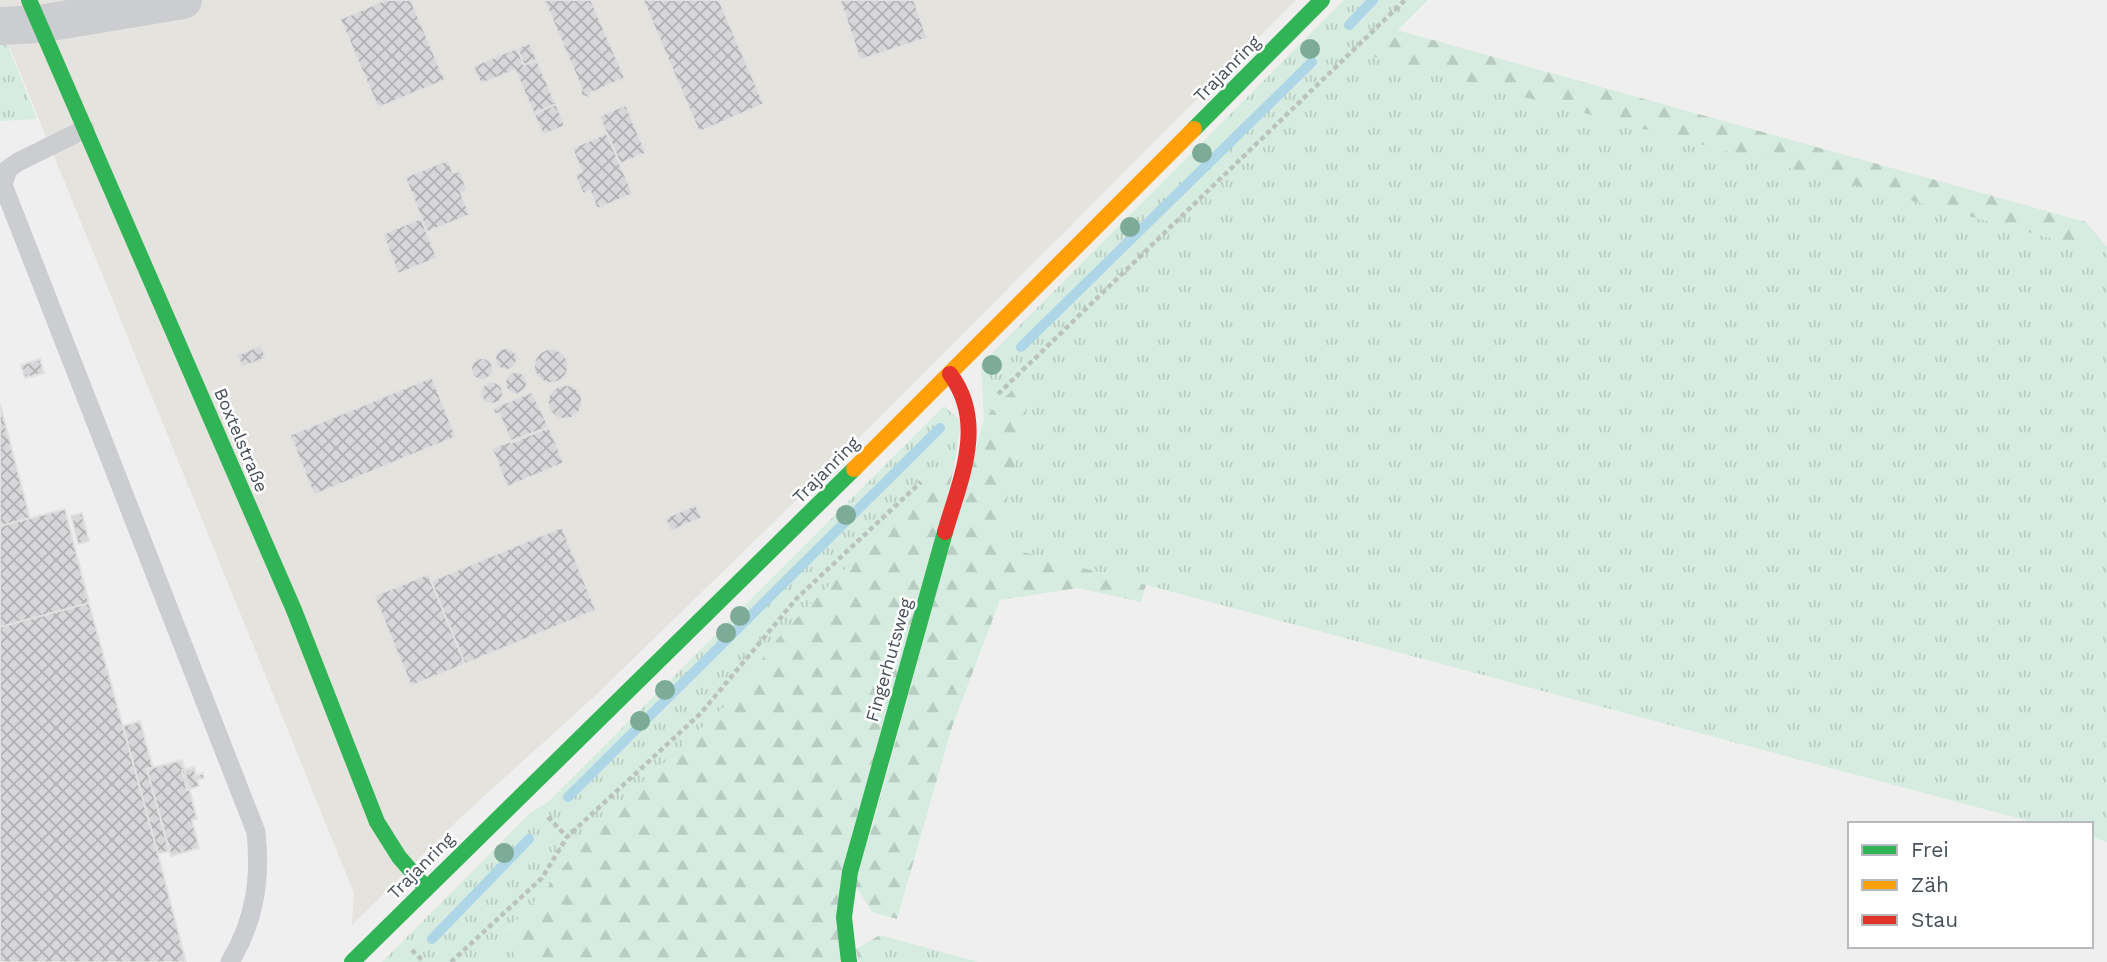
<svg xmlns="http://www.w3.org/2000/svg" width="2107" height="962" viewBox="0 0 2107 962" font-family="'Work Sans',sans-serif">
<defs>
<pattern id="grass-tufts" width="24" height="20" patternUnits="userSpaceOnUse" patternTransform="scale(1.75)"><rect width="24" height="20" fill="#d6ece0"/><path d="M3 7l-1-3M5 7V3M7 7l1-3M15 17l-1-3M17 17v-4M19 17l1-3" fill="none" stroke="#b9ccc2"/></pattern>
<pattern id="forest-firs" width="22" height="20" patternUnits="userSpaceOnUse" patternTransform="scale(1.75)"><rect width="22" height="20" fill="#d6ece0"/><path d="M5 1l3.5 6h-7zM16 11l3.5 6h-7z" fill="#b9ccc2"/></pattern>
<pattern id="building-cross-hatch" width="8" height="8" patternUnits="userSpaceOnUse" patternTransform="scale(1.75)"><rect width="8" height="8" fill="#d7d7d9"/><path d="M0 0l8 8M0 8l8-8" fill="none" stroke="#b0b1b3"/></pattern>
</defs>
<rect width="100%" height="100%" fill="#f0efef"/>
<path fill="#e5e3dd" d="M0,0H1296L818,479L596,695L461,817L352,925L354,893L6,38H0Z"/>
<path fill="url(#grass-tufts)" d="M1344,0H1428L1372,56L2107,253V842L2091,837V824H2040L997,545L1033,383L1014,388L984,419L981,364Z
M0,38H5L37,119L0,121Z
M944,406L961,421L954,468L897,517L783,632L728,703L505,932L517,962H382L529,814L549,801Z
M880,935L978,962H886Z"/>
<path fill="url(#forest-firs)" d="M1397,30L2086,222L2107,247V253L1371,56Z
M1033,382L997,545L1146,585L1141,602L1078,588L1000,600L952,727L897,919L872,912L856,886L984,419L1014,388Z
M954,468L840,962H517L505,933L548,887L593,829L728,703L783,632L897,517Z
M880,935L886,962H859L856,949Z"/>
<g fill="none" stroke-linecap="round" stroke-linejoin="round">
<path stroke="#aed6e7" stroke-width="10" d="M1349,25L1373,0
M1021,347L1312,62
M568,797L940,428
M432,939L529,839"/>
</g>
<path fill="url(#building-cross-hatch)" stroke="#e1e1e2" stroke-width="2" d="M385,0H411L445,80L378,108L340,19Z
M544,0H591L625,78L591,93L589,98L580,95L582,89Z
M643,0H719L764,104L699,132Z
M840,0H914L927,38L860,60Z
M530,43L537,60L524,65L517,48Z
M517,48L524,65L537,60L556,104L534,114L515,70L481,84L473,66Z
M556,104L565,126L543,135L534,114Z
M626,105L646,153L620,164L599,116Z
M607,133L633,194L597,209L590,191L583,194L575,175L582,172L572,148Z
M448,160L453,173L460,171L467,190L461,193L470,215L427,232L405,177Z
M421,218L437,258L398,274L383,234Z
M261,345L266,358L242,367L237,355Z
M495 359a11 11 0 1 1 22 0a11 11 0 1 1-22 0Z
M534 366a17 17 0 1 1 34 0a17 17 0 1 1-34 0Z
M471 369a11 11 0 1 1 22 0a11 11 0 1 1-22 0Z
M40,359L44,373L25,378L21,365Z
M505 383a11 11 0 1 1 22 0a11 11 0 1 1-22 0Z
M432,377L456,437L314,495L290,435Z
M481 393a11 11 0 1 1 22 0a11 11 0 1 1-22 0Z
M548 402a17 17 0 1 1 34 0a17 17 0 1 1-34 0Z
M532,392L549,427L511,443L499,413L495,415L493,408Z
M0,404L30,518L0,526Z
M549,427L564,463L507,487L492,448Z
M696,505L702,518L671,531L665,518Z
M65,509L89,603L0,627V526Z
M82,513L89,541L78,544L71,516Z
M562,527L596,610L465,664L431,581Z
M428,574L465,664L411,686L374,596Z
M89,603L158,854L186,962H0V627Z
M140,721L153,768L147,769L169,851L158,854L123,726Z
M182,760L197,819L192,820L199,848L171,856L147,769Z
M194,767L196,776L203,773L204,778L197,780L199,786L187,790L182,770Z"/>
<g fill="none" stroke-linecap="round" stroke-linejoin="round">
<path stroke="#bac3c1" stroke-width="4.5" stroke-dasharray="5 3.5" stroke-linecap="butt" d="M998,394L1405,0
M548,817L567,837
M412,950L424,962
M451,962L542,878L567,837L701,713L797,598L921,482"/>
<path stroke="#cbcdd0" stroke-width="19" d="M85,129L18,162L8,169L3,185L256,832C261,879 255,920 230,962"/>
<path stroke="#cbcdd0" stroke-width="38" d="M0,26L39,24L183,0"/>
<path stroke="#30b455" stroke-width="16" d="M29,0L294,610L377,822L399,857L426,888
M1194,129L1322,0
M352,962L854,469
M849,962L844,917L850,872L945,532"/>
<path stroke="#ff9f0a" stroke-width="16" d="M854,469L1194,129"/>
<path stroke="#e5322d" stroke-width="16" d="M945,532C960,480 987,423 950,374"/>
</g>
<g fill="#7eab98">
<circle cx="1310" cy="49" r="10"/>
<circle cx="1202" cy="153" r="10"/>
<circle cx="1130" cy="227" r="10"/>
<circle cx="992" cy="365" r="10"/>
<circle cx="846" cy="515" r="10"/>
<circle cx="740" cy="616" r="10"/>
<circle cx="726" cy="633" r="10"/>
<circle cx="665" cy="690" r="10"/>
<circle cx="640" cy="721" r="10"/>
<circle cx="504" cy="853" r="10"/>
</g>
<g text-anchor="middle" stroke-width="5" stroke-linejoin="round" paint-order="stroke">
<g font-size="18" fill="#48505a" stroke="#fff">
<text transform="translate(1227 69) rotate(-45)" y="6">Trajanring</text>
<text transform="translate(241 440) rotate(67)" y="6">Boxtelstraße</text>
<text transform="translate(826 470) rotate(-45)" y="6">Trajanring</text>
<text transform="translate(889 660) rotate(-74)" y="6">Fingerhutsweg</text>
<text transform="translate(421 866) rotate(-45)" y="6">Trajanring</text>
</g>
</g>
<rect x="1848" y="822" width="245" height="126" fill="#ffffff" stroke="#b6b9bd" stroke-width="2"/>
<rect x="1862" y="845" width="35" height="10" fill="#30b455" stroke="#b6b9bd" stroke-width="2"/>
<text x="1911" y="857" font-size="21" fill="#48505a">Frei</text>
<rect x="1862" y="880" width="35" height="10" fill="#ff9f0a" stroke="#b6b9bd" stroke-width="2"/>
<text x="1911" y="892" font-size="21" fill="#48505a">Zäh</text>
<rect x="1862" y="915" width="35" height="10" fill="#e5322d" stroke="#b6b9bd" stroke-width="2"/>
<text x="1911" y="927" font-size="21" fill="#48505a">Stau</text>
</svg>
